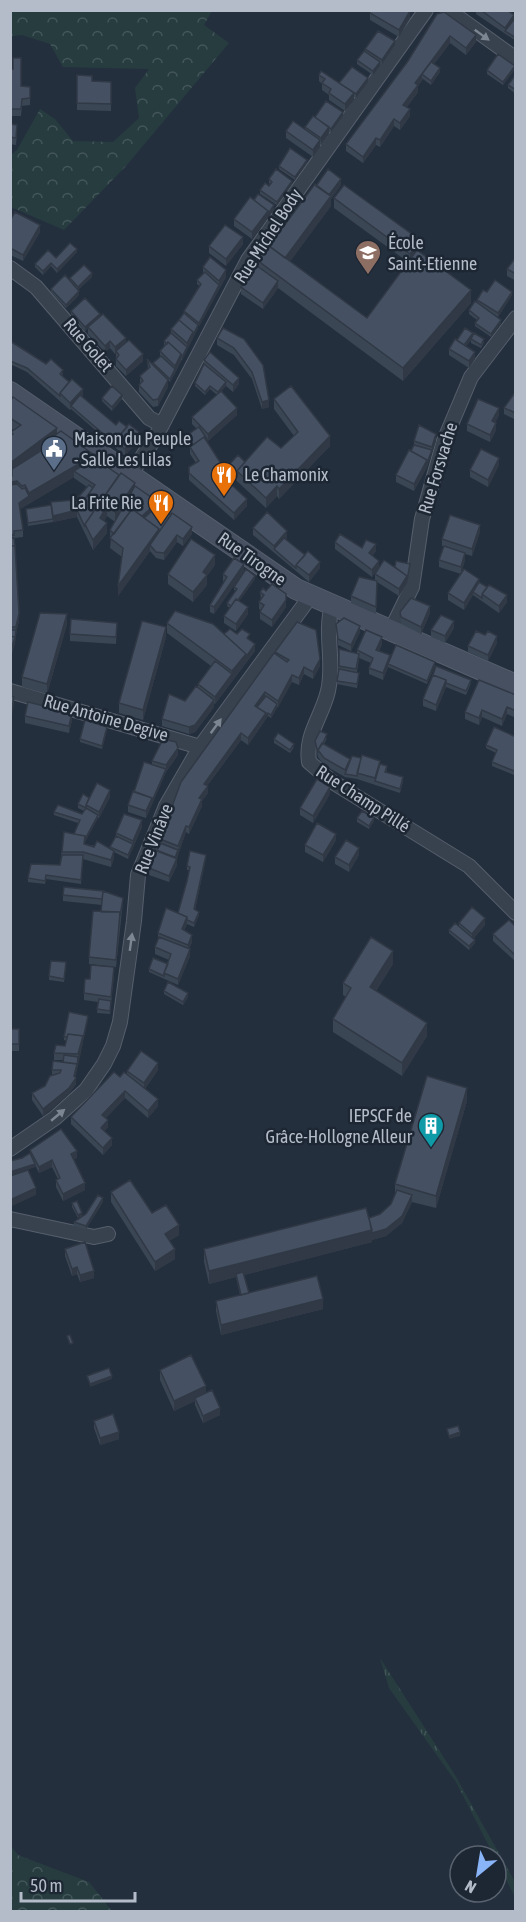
<svg xmlns="http://www.w3.org/2000/svg" width="526" height="1922" viewBox="0 0 526 1922" font-family="'Asap Condensed',sans-serif">
<defs>
<pattern id="grass-tufts" width="24" height="20" patternUnits="userSpaceOnUse" patternTransform="scale(1.5)"><rect width="24" height="20" fill="#263c3f"/><path d="M3 7l-1-3M5 7V3M7 7l1-3M15 17l-1-3M17 17v-4M19 17l1-3" fill="none" stroke="#435659"/></pattern>
<pattern id="forest-crowns" width="20" height="18" patternUnits="userSpaceOnUse" patternTransform="scale(1.5)"><rect width="20" height="18" fill="#263c3f"/><path d="M2 6a3 3 0 1 1 6 0M12 15a3 3 0 1 1 6 0" fill="none" stroke="#435659"/></pattern>
</defs>
<rect width="100%" height="100%" fill="#242f3e"/>
<path fill="url(#grass-tufts)" d="M380,1658L455,1775L515,1882V1897L456,1782L389,1688Z"/>
<path fill="url(#forest-crowns)" d="M11,10L212,11L204,25L229,43L126,166L64,230L11,207V155L17,150L40,109L55,119L73,141L113,142L139,118L135,88L149,69L63,67L50,44L22,35L11,36Z
M10,1845L18,1855L89,1882L112,1911H11Z"/>
<g fill="none" stroke-linecap="round" stroke-linejoin="round">
<defs>
<path id="street" d="M448,10L516,59
M10,268L36,287L149,418L162,425
M130,475L155,438L248,260L426,10
M332,606C324,634 335,663 328,691C322,717 305,734 309,762L331,781L469,866L516,913
M391,630L412,587L422,519L444,441L471,377L516,318
M10,691L200,747
M10,1149L55,1118L86,1090L104,1064L113,1046L120,1022L134,921L138,875L166,806L200,747L310,597
M10,1219L94,1237L108,1234"/>
<path id="secondary" d="M10,392L296,589L516,685"/>
</defs>
<use href="#street" stroke="#565f6c" stroke-width="16"/>
<use href="#secondary" stroke="#565f6c" stroke-width="22"/>
<use href="#street" stroke="#38414e" stroke-width="14"/>
<use href="#secondary" stroke="#465061" stroke-width="20"/>
</g>
<path fill="#3b4654" d="M476,10H507L514,19L516,17V41L476,14Z
M370,13L410,18L399,37L370,20Z
M437,14L476,42L466,55L450,43L434,64L440,72L431,85L423,79L418,86V92L407,107L410,116L400,130L394,126L380,147L376,145L363,163L346,151V144L408,61Z
M395,45L382,64L380,63V66L373,75L357,64V60L365,52V49Z
M10,69H13L21,86L30,87V105L22,106L21,116H10Z
M515,69L503,85L487,74V70Z
M516,74V94L508,88V85Z
M77,75L92,81L111,82V111L77,110Z
M319,75L339,83L368,82L356,98L354,96V100L345,111L329,100V95L322,90V84L319,81Z
M343,116L331,132L329,131V134L321,145L320,144V147L313,157L286,138V131L305,130V127L315,117Z
M10,124L17,132L16,145L10,144Z
M307,163L295,180L279,169V166Z
M269,179L292,184L277,205L260,194V190L269,186L270,184L269,183Z
M341,185L331,199V206L290,261L367,318L408,262L334,208V198L420,250L419,252L471,303L403,381L278,288L263,309L241,294V287L257,266V260L269,246L316,186Z
M254,200L274,209L252,239L234,226V219Z
M10,221L40,232L23,261L10,255Z
M243,244L226,266L209,253V246Z
M77,252L57,273L51,266L43,275L35,267V264Z
M516,257V281L507,276V269Z
M203,267L226,277L198,326V328L175,373L170,382L168,380V387L158,406L153,407L139,392V385L140,383V376L148,369L147,359L153,366V363L160,357V351L165,346L164,345V341L171,333V329L184,314V311L200,286L197,284V280L203,274Z
M92,277L78,290L79,295L66,308L51,292V289L70,280V278Z
M487,292L512,295L498,317L477,303V300Z
M469,310L501,323L491,337L475,326V323L477,320L469,314Z
M71,311L100,317L143,361L126,376L116,366V353L115,354L110,348L105,352L88,334V328L85,331L71,314Z
M473,336L484,342L481,348L471,343V340L466,346L475,359L469,368L449,355V349L457,340Z
M217,338L244,339L269,407L262,409L252,379L234,355L217,345Z
M10,341L46,364L63,373L62,375L83,396L82,397L116,425L139,439L125,456L71,409L70,410L27,372L10,364Z
M204,360L239,384L233,392L226,386L221,391L237,415L208,441L207,439V441L225,476L219,480L247,506L234,520L189,480V467L196,463L190,454V447L191,446L186,439V436L197,429L192,424V417L217,395L210,389L205,395L195,386V383L204,364Z
M516,391V420L504,414V408Z
M10,397L57,433L135,486L192,534L183,546L177,542L164,560L156,558L150,551L118,596L122,557L110,548L111,538L110,537V530L115,522L107,516L104,521L107,533L93,550L77,517L53,522L28,526L26,509L51,505V502H74L87,487L74,478V477L20,509L23,530V537L14,538V539L19,620L16,634L15,643L10,660V473L11,432L14,430L10,428Z
M102,398L122,399L112,411L102,401Z
M274,399L330,446L279,499L277,496L266,508L226,471V468L281,448L294,436L274,409Z
M499,415L495,423L496,430L490,442L467,431V424Z
M414,441H436L427,467L414,491L396,482V475L411,451L414,445Z
M499,465L488,487L470,477V470Z
M253,528L287,538L286,539L320,568L309,582L253,535Z
M480,532L472,556L465,554V560L461,574L439,567V560L444,546H442V539Z
M335,542L376,551L372,556L379,567L410,568L407,583L399,596L377,582L376,614L351,603V596L375,580V574L378,569L372,577L335,549Z
M215,565L207,576V585L193,602L168,584V574Z
M244,571L214,614L210,612V605L224,582L223,581V574Z
M255,579L239,601L248,614L236,631L224,623V616L230,608L227,606V603L236,591L234,590V587Z
M479,582L507,602L499,613L473,595L464,610L448,600V593Z
M266,591L286,594V607L272,627L260,619V612L261,610L259,609V602L261,599L260,592Z
M400,612L430,613L421,634L401,624Z
M117,623L116,644L70,641V634Z
M167,623L224,634H237L250,640L255,651L215,704L214,703V707L195,732L189,734L162,726V719L185,701L198,687V684L211,666L167,633Z
M67,624L47,694L22,687V677Z
M336,624L360,632L351,651L338,645Z
M454,628L445,643L431,637V630Z
M166,637L143,720L119,713V703Z
M497,643L488,661L468,652V646Z
M382,644L379,651L390,659L435,666L427,684L388,667L383,680L369,674V668L371,663L359,658L357,672L359,676L357,688L337,684L339,669V649L357,653V650Z
M275,652L320,666L313,679L304,674L299,685L292,682L271,718L268,716L248,745L241,740L207,786L208,793L202,801V806L189,834L186,832L177,858V865L169,882L149,875V868L160,843V839Z
M436,666L471,683L466,695L446,687L436,711L423,706V699Z
M516,695V715L514,717L507,714L502,726L482,717L479,725L465,719V712Z
M25,716L72,720L69,733L25,723Z
M107,730L102,749L80,742V739Z
M516,737V771L514,775L492,766V762L496,753L486,748V745Z
M327,738L324,744L350,759L380,764L387,770L386,772L403,781L400,793L357,779L345,777L324,765L318,757L315,741Z
M274,739L294,747L290,753L274,743Z
M178,755L166,772L146,818L128,812V805L134,792L152,765V761Z
M330,794L313,823L300,815V808Z
M110,797L99,818H98L85,842V844L110,849V847L116,836V833L142,827L128,859L114,852V858L111,867L83,859L81,884L46,879L45,884L28,882V878L60,865L64,832L74,834L78,823L54,815V812L82,814L84,811L78,808V804L89,798Z
M357,818L374,821L369,829L357,822Z
M336,840L323,862L305,852V845Z
M359,855L349,872L335,864V857Z
M206,858L195,910L199,915L194,927L187,924L184,931L192,942L189,949L190,956L178,985L149,972V969L168,964L169,960L155,954V947L158,939V933L178,913L187,881L189,870H187V866Z
M63,895L123,901L116,967L89,964V957L101,912L102,905L63,901Z
M459,923L485,925L473,939L475,943L469,950L449,933V930L459,927Z
M516,927V962L493,941V934Z
M393,964L376,991L427,1036L402,1076L333,1032V1019L346,997L343,995V983Z
M66,966L64,982L49,980V976Z
M114,974L110,1014L97,1013L98,1002L84,1000V993L90,979Z
M164,991L188,997L183,1005L164,994Z
M88,1019L75,1077L76,1084L69,1094L43,1116L32,1100V1093L45,1086L52,1075V1070L63,1062V1060H54V1053L65,1046L67,1041L64,1040V1037Z
M10,1029H19V1051H10Z
M158,1070L145,1089L158,1106L148,1118L125,1098L106,1118L108,1127L104,1131L112,1145L103,1155L71,1124V1117L120,1077L127,1074V1071Z
M467,1101L436,1208L412,1202L402,1223L386,1236L372,1240V1242L244,1275L249,1293L323,1309L221,1335L216,1311V1301L240,1295L236,1277L209,1284L204,1262V1249L369,1218L380,1214L391,1204L395,1195V1184Z
M30,1150L77,1158L73,1159L85,1190L63,1201L56,1187V1180L58,1179L52,1167L39,1173L35,1165V1167L10,1175V1161L22,1158L30,1153Z
M111,1192L152,1213L179,1235L169,1241L175,1259L155,1271L111,1202Z
M103,1202L86,1229L74,1226V1222L82,1216L78,1218L72,1207V1203L82,1216Z
M65,1249L94,1278L80,1282L77,1274L72,1276L65,1256Z
M160,1370L206,1393L220,1415L203,1423L195,1405V1401L174,1411L160,1380Z
M94,1421L119,1439L100,1445L94,1428Z"/>
<path fill="#303945" d="M410,11V18L399,37V30Z
M514,15V22L505,31V28Z
M476,35V42L466,55V48Z
M450,36V43L425,76L422,74V78L423,79L418,86V92L403,112V105L415,83Z
M395,41V45L382,64V60Z
M380,62V66L373,75V71Z
M515,66V69L503,85V82Z
M440,68V72L431,85V81Z
M368,78V82L356,98V94Z
M354,93V100L345,111V104Z
M410,109V116L400,130V123Z
M343,112V116L331,132V129Z
M394,119V126L380,147V140Z
M329,127V134L321,145V138Z
M376,138V145L363,163V157Z
M320,140V147L313,157V150Z
M307,160V163L295,180V177Z
M341,179V185L331,199V206L284,270V260Z
M292,181V184L277,205V202Z
M274,205V209L252,239V232L268,211Z
M40,225V232L23,261V255Z
M243,237V244L226,266V259Z
M420,240V250L410,264V254Z
M77,249V252L57,273V269Z
M51,263V266L43,275V271Z
M226,270V277L199,327V323L219,285V281Z
M92,273V277L78,290V287Z
M278,281V288L263,309V303Z
M471,290V303L403,381V368Z
M79,291V295L66,308V305Z
M512,292V295L498,317V313Z
M100,314V318L85,331V327Z
M501,320V323L491,337V334Z
M198,325V328L182,361V357L187,347V343L193,332Z
M473,333V337L463,351V348Z
M126,338V345L115,354V347Z
M110,341V348L105,352V346Z
M475,352V359L469,368V361Z
M143,354V361L126,376V370Z
M181,354V361L170,382V379L175,369V366Z
M239,378V384L233,392V385Z
M168,380V387L158,406V399Z
M226,382V386L218,396V392Z
M210,386V389L205,395V392Z
M83,389V396L73,407L71,406L70,410V403Z
M122,395V399L112,411V407Z
M269,400V407L262,409V402Z
M237,408V415L208,441V434Z
M499,408V415L492,428V421Z
M496,423V430L490,442V435Z
M57,428V438L47,441V445L10,473V463Z
M139,432V439L125,456V449Z
M436,434V441L427,467L414,491V484L432,450V447Z
M330,436V446L279,499V489Z
M94,455V465L74,471V477L19,510V503L29,496V493Z
M499,458V465L488,487V480Z
M225,470V476L215,483V476Z
M17,481V491L11,492V482Z
M135,483V493L115,522V512Z
M277,486V496L266,508V498Z
M247,499V506L234,520V513Z
M158,502V509L143,523L140,518Z
M107,506V516L100,528V518Z
M77,510V517L53,522V516Z
M107,523V533L93,550V540Z
M480,525V532L472,556V549Z
M192,527V534L183,546V539Z
M159,529V535L150,545V551L118,596V586Z
M287,531V538L276,551L274,549V546Z
M177,535V542L164,560V553Z
M376,544V551L369,560V553Z
M465,553V560L461,574V567Z
M215,555V565L207,576V585L193,602V592L203,572Z
M379,561V567L372,577V570Z
M320,562V568L309,582V575Z
M244,564V571L214,614V607Z
M410,564L407,583L399,596V589L407,576Z
M255,576V579L233,610V607Z
M479,579V586L473,592V595L464,610V603Z
M507,595V602L499,613V606Z
M286,600V607L272,627V620Z
M430,606V613L421,634V627Z
M248,607V614L236,631V624Z
M19,613V620L16,634L15,643L10,660V653L15,637V640L16,627Z
M67,614V624L47,694V684Z
M454,621V628L445,643V636Z
M360,626V632L351,651V645Z
M166,627V637L143,720V710Z
M497,636V643L488,661V655Z
M382,637V644L376,657V650Z
M255,644V651L232,681V671L246,654Z
M390,655V662L388,664V667L383,680V673Z
M320,659V666L313,679V672Z
M435,662V666L427,684V681Z
M304,667V674L299,685V678Z
M232,674V681L215,704V697Z
M292,675V682L278,708V701Z
M446,680V687L436,711V705Z
M265,692V699L257,710L255,706Z
M14,697V704L11,720V713Z
M214,700V707L195,732L189,734V727Z
M277,704V708L271,718V715Z
M507,707V714L502,726V719Z
M482,710V717L479,725V718Z
M72,713V720L69,733V726Z
M266,713H268V716L248,745V738Z
M241,733V740L204,790V784Z
M178,748V755L166,772L146,818V811L166,769V765Z
M208,786V793L202,801V806L189,834V827L199,798Z
M330,787V794L313,823V816Z
M110,790V797L99,818V812Z
M98,815V818L85,842L84,851L85,839Z
M374,818V821L369,829V826Z
M142,820V827L128,859V855L133,844V841Z
M186,826V832L176,861L177,858V865L169,882V876Z
M336,834V840L323,862V855Z
M359,848V855L349,872V865Z
M114,851V858L111,867V860Z
M206,855V858L194,913V909Z
M199,912V915L194,927V923Z
M187,917V924L182,936V929Z
M485,918V925L472,941V934Z
M192,935V942L188,952V945Z
M475,940V943L469,950V946Z
M190,949V956L178,985V979Z
M393,951V964L370,1000V987Z
M188,993V997L183,1005V1002Z
M427,1023V1036L402,1076V1063Z
M83,1036V1043L75,1080L76,1078V1084L69,1094L43,1116V1109L78,1057Z
M158,1063V1070L144,1090V1083Z
M467,1088V1101L436,1208V1196Z
M125,1091V1098L102,1122V1115Z
M158,1099V1106L148,1118V1111Z
M108,1120V1127L101,1134V1128Z
M112,1138V1145L103,1155V1148Z
M77,1151V1158L71,1161V1154Z
M52,1160V1167L39,1173V1167Z
M35,1164V1167L10,1175V1172Z
M85,1183V1190L63,1201V1194Z
M36,1188V1195L10,1207V1200Z
M412,1195V1202L402,1223L386,1236L372,1240V1242L237,1277L236,1274V1277L209,1284V1271L372,1230Z
M103,1198V1202L86,1229V1226Z
M82,1213V1216L78,1218V1215Z
M179,1225V1235L165,1244V1234Z
M175,1249V1259L155,1271V1262Z
M77,1267V1274L72,1276V1269Z
M94,1271V1278L80,1282V1275Z
M323,1299V1309L221,1335V1325Z
M112,1376V1379L90,1387V1384Z
M206,1386V1396L195,1398V1401L174,1411V1401Z
M220,1408V1415L203,1423V1416Z
M119,1432V1439L100,1445V1438Z
M460,1432V1436L449,1439V1436Z"/>
<path fill="#455162" stroke="#303945" stroke-width="1.5" d="M371,10H409L410,11L399,30L370,13Z
M481,10H507L514,15L505,28Z
M444,12L476,35L466,48L450,36L415,83L418,85L403,105L410,109L400,123L394,119L380,140L376,138L363,157L346,144L408,61L437,14Z
M516,17V38L505,31Z
M378,31L395,41L382,60L365,49Z
M364,51L380,62L373,71L357,60Z
M498,54L515,66L503,82L487,70Z
M13,58H21V86L30,87V98L22,99L21,109H10V69H13Z
M431,62L440,68L431,81L422,74Z
M352,67L368,78L356,94L339,83Z
M321,71L354,93L345,104L329,93L331,89L322,83L325,79L319,75Z
M516,74V90L508,85Z
M77,75L92,76V81L111,82V104L77,103Z
M326,101L343,112L331,129L315,117Z
M313,116L329,127L321,138L305,127Z
M293,121L320,140L313,150L286,131Z
M10,124L17,125L16,138L10,137Z
M290,148L307,160L295,177L279,166Z
M276,169L292,181L277,202L260,190L265,183L269,186L272,182L269,179Z
M328,169L341,179L329,195L316,186Z
M315,184L331,196L285,258L269,246Z
M344,185L420,240L410,254L334,198Z
M258,194L274,205L268,214V211L254,200Z
M250,197L268,211L252,232L234,219Z
M15,212L40,225L23,255L10,248V221Z
M225,225L243,237L226,259L209,246Z
M70,243L77,249L57,269L51,263L43,271L35,264L48,250L56,258Z
M268,245L367,318L417,250L471,290L403,368L257,260Z
M210,257L226,270L219,281L203,267Z
M516,257V274L507,269Z
M84,265L92,273L78,287L70,278Z
M257,266L278,281L263,303L241,287Z
M205,272L219,285L199,323L184,311L201,284L197,280Z
M65,275L79,291L66,305L51,289Z
M495,280L512,292L498,313L477,300L483,290L487,292Z
M85,298L100,314L85,327L71,311Z
M475,301L501,320L491,334L475,323L479,318L469,310Z
M184,313L198,325L193,335V332L179,320L178,321Z
M103,314L126,338L115,347L110,341L105,346L88,327Z
M179,320L193,332L187,343L171,329Z
M223,328L244,339L263,365L269,400L262,402L252,372L234,348L217,338Z
M465,328L473,333L464,345L457,340Z
M171,333L187,347L182,357L181,354L168,342L167,344L164,341Z
M474,333L484,339L481,345L471,339Z
M455,339L475,352L469,361L449,349Z
M129,340L143,354L126,370L116,359L119,355L116,351Z
M10,341L46,364L51,359L63,370L60,374L69,382L60,393V396L27,368L10,361Z
M168,342L181,354L175,366L160,351Z
M210,352L239,378L233,385L204,360Z
M161,356L175,369L170,379L153,363Z
M147,359L168,380L158,399L153,400L139,385L143,381L140,376L150,367Z
M204,364L226,382L218,392L210,386L205,392L195,383Z
M72,379L83,389L70,403L60,393Z
M112,386L122,395L112,407L102,398Z
M291,386L330,436L279,489L277,486L266,498L237,471L267,437L281,448L298,432L274,399Z
M221,391L237,408L208,434L192,417Z
M516,391V413L504,408Z
M80,395L116,425L119,421L127,427L115,441V444L71,406Z
M13,397L57,428L10,463V436L13,434L11,432L21,425L10,418V401Z
M478,399L499,408L492,421L496,423L490,435L467,424Z
M129,424L139,432L125,449L115,441Z
M419,425L436,434L432,447L414,441Z
M199,427L207,439L206,440L204,437L193,445L186,436Z
M61,431L94,455L29,493L25,485L22,486L17,481L11,482L10,477L12,476V469L50,445L47,441Z
M204,437L225,470L215,476L222,482L225,479L247,499L234,513L189,473V467L199,461L190,447Z
M414,445L432,450L427,463V460L411,451Z
M481,449L499,458L488,480L470,470Z
M409,450L427,460L414,484L396,475Z
M238,455L245,462L237,471V477L226,468Z
M94,458L119,475L85,524V527L77,510L95,485L74,471Z
M121,473L135,483L115,512L107,506L100,518L107,523L93,540L85,524Z
M10,482L11,485L17,484L22,489L25,488L29,496L19,503L23,530L14,531V535H10Z
M89,485L93,488L77,510L74,502Z
M135,486L158,502L142,516L132,509L114,534L110,530Z
M74,500L77,510L53,516L51,502Z
M51,505L53,519L28,523L26,509Z
M158,506L171,515L159,532V529L144,518Z
M132,509L159,529L118,586L123,548L110,538Z
M267,512L287,531L274,546L253,528Z
M172,513L192,527L183,539L177,535L164,553L156,552L150,545Z
M450,515L480,525L472,549L442,539Z
M340,534L362,548L366,540L376,544L369,553L379,561L372,570L335,542Z
M10,538H14L15,546H10Z
M284,538L305,555L296,565V568L274,549Z
M191,539L215,555L203,572L207,575L193,592L168,574Z
M10,546H15L19,613L16,627H10Z
M444,546L465,553L461,567L439,560Z
M308,551L320,562L309,575L296,565Z
M234,558L244,564L214,607L210,605L227,577L223,574Z
M384,560L407,576L399,589L375,574Z
M396,561L410,564L407,580V576L395,567Z
M246,569L255,576L238,600L236,599L231,606L227,603L237,589L234,587Z
M464,569L479,579L464,603L448,593Z
M359,577L377,581L376,607L351,596Z
M479,582L487,587L482,594V598L473,592Z
M272,584L286,594V600L272,620L260,612L264,605L259,602L264,595L260,592L263,588L266,591Z
M489,585L507,595L499,606L482,594Z
M411,598L430,606L421,627L401,617L400,612Z
M236,599L248,607L236,624L224,616Z
M175,611L213,624L246,654L232,671L167,623Z
M40,613L67,614L47,684L22,677Z
M441,615L454,621L445,636L431,630Z
M344,618L360,626L351,645L338,639L336,624Z
M71,619L117,623L116,637L70,634Z
M142,621L166,627L143,710L119,703Z
M297,622L316,630L320,659L313,672L304,667L299,678L292,675L278,701L265,692L255,706L266,713L248,738L241,733L204,784L208,786L199,798L202,799L189,827L186,826L178,846L160,839L181,782L274,653L287,662L289,660L275,652Z
M230,629L237,634L242,629L250,634L247,638L255,644L246,657V654L224,634Z
M10,630H16L15,640V637L10,636Z
M366,630L382,637L376,650L390,655L383,673L369,668L373,658L357,650Z
M476,631L485,635L488,631L497,636L488,655L468,646Z
M10,636L15,637L10,653Z
M396,645L435,662L427,681L388,664Z
M339,649L359,654L356,669L339,666Z
M215,661L232,674L215,697L198,684Z
M436,666L471,680L466,691L446,683V680L433,675Z
M339,669L359,673L357,684L337,681Z
M433,675L446,680L436,705L423,699Z
M479,680L516,695V708L514,710L507,707L502,719L482,710L479,718L465,712Z
M196,686L214,700L195,725L189,727L162,719L169,694L185,701Z
M10,696L14,697L11,713H10Z
M266,696L277,704L271,715L268,713L266,717V713L257,707Z
M28,702L72,713L69,726L25,716Z
M85,720L107,727L102,746L80,739Z
M494,727L516,737V767L514,771L492,762L497,750L486,745Z
M320,731L327,734L323,743L318,750V753L315,741Z
M278,733L294,744L290,750L274,739Z
M163,739L176,742L178,748L166,765L152,761Z
M322,743L350,759L345,770L324,758L318,750Z
M362,755L380,761L375,778L357,773Z
M352,756L361,758L357,776L345,774Z
M144,762L166,769L152,801V798L134,792Z
M380,764L387,766L385,772L403,777L400,789L375,781Z
M317,779L330,787L313,816L300,808Z
M97,783L110,790L99,812L86,805Z
M133,791L152,798L146,811L128,805Z
M83,794L89,798L86,805V808L78,804Z
M58,805L82,814L86,808L98,815L85,839V836L74,834L80,820L54,812Z
M362,811L374,818L369,826L357,818Z
M124,814L142,820L133,841L116,833Z
M317,823L336,834L323,855L305,845Z
M64,832L85,836L84,844L94,847L97,841L114,851L111,860L83,852H62Z
M116,836L133,844L128,855L110,847Z
M346,840L359,848L349,865L335,857Z
M160,843L178,850L175,858L157,851Z
M156,850L177,858L169,876L149,868Z
M190,851L206,855L194,909L199,912L194,923L187,920V917L178,913L187,881L190,867L187,866Z
M62,855H83L81,880L46,875L45,881L28,878L31,864L60,865Z
M64,887L103,891L102,899L63,895Z
M103,891L123,898L120,916V912H101Z
M472,907L485,918L472,934L459,923Z
M166,908L187,917L182,929L192,935L188,945L158,933Z
M93,911L120,912L116,960L89,957Z
M509,920L516,927V956L493,934Z
M455,923L475,940L469,946L449,930Z
M159,937L190,949L178,979L164,973L171,954L155,947Z
M371,937L393,951L370,987L427,1023L402,1063L333,1019L351,988L343,983Z
M153,958L168,964L164,973V976L149,969Z
M51,961L66,962L64,979L49,976Z
M91,965L114,967L111,997L84,993L85,979H90Z
M168,982L188,993L183,1002L164,991Z
M99,999L111,1001L110,1011L97,1009Z
M69,1012L88,1016L83,1039V1036L68,1034L67,1037H64Z
M10,1029H19V1044H10Z
M68,1034L83,1036L78,1054L54,1053L56,1045L65,1046Z
M141,1051L158,1063L144,1083L127,1071Z
M64,1055L78,1057L77,1067V1064L63,1062Z
M53,1061L77,1064L74,1076L76,1078L69,1088L43,1109L32,1093L45,1086L50,1076L60,1073L61,1070H52Z
M114,1072L120,1077L124,1072L158,1099L148,1111L125,1091L102,1115L108,1120L101,1128L112,1138L103,1148L71,1117Z
M427,1076L467,1088L436,1196L395,1184Z
M61,1129L77,1151L71,1154L85,1183L63,1194L56,1180L60,1178L52,1160L39,1167L30,1150Z
M30,1153L35,1164L10,1172V1161L22,1158Z
M28,1170L36,1188L10,1200V1176Z
M130,1180L152,1213L166,1205L179,1225L165,1234L175,1249L155,1262L111,1192Z
M397,1190L412,1195L402,1216L386,1229L372,1233L369,1218L380,1214L391,1204Z
M98,1195L103,1198L86,1226L74,1222L86,1214Z
M77,1201L82,1213L78,1215L72,1203Z
M366,1208L372,1230L209,1271L204,1249Z
M85,1242L94,1271L80,1275L77,1267L72,1269L65,1249Z
M243,1272L249,1293L241,1295L236,1274Z
M317,1276L323,1299L221,1325L216,1301Z
M70,1335L73,1343L70,1344L67,1336Z
M191,1355L206,1386L174,1401L160,1370Z
M109,1368L112,1376L90,1384L87,1376Z
M212,1390L220,1408L203,1416L195,1398Z
M113,1414L119,1432L100,1438L94,1421Z
M458,1426L460,1432L449,1436L447,1429Z"/>
<defs><path id="oneway-solid" d="M-6-.8H1V-3.2L6.5 0L1 3.2V.8H-6Z" transform="scale(1.5)"/></defs>
<g fill="#7c8592">
<use href="#oneway-solid" transform="translate(482 35) rotate(36)"/>
<use href="#oneway-solid" transform="translate(216 726) rotate(-54)"/>
<use href="#oneway-solid" transform="translate(131 942) rotate(-82)"/>
<use href="#oneway-solid" transform="translate(58 1115) rotate(-40)"/>
</g>
<defs>
<symbol id="school-pin" viewBox="-11 -11 22 30"><path d="M0 17L-7.5 6A9.5 9.5 0 1 1 7.5 6Z" fill="#8d6e63" stroke="#1d2633"/><path d="M0-5L7-2L0 1L-7-2ZM-4 1L0 2.5L4 1V4Q0 6-4 4Z" fill="#fff"/></symbol>
<symbol id="civic-pin" viewBox="-11 -11 22 30"><path d="M0 17L-7.5 6A9.5 9.5 0 1 1 7.5 6Z" fill="#5c6f8a" stroke="#1d2633"/><path d="M-.6-6.5H3V-4.5H.6V-3L4-1V1h2V6H-6V1h2V-1L-.6-3ZM-1.2 2.5V6h2.4V2.5Z" fill="#fff"/></symbol>
<symbol id="restaurant-pin" viewBox="-11 -11 22 30"><path d="M0 17L-7.5 6A9.5 9.5 0 1 1 7.5 6Z" fill="#e8710a" stroke="#1d2633"/><path d="M-5-6h1v4h1v-4h1v4h1v-4h1v5L-1.5 .5V6h-2V.5L-5-1ZM5-6V6H3V1.5H1.5Q1.5-4 5-6Z" fill="#fff"/></symbol>
<symbol id="building-pin" viewBox="-11 -11 22 30"><path d="M0 17L-7.5 6A9.5 9.5 0 1 1 7.5 6Z" fill="#0f9aa8" stroke="#1d2633"/><path d="M-4-6H4V6H1V3H-1V6H-4ZM-2.5-4.3h1.7v1.8h-1.7ZM.8-4.3h1.7v1.8H.8ZM-2.5-1h1.7V.8h-1.7ZM.8-1h1.7V.8H.8Z" fill="#fff"/></symbol>
</defs>
<g fill-rule="evenodd">
<use href="#school-pin" x="353" y="238" width="30" height="40"/>
<use href="#civic-pin" x="39" y="434" width="30" height="40"/>
<use href="#restaurant-pin" x="209" y="460" width="30" height="40"/>
<use href="#restaurant-pin" x="146" y="488" width="30" height="40"/>
<use href="#building-pin" x="416" y="1111" width="30" height="40"/>
</g>
<g text-anchor="middle" stroke-width="5" stroke-linejoin="round" paint-order="stroke">
<g font-size="18" fill="#b4bcc9" stroke="#1d2633">
<text transform="translate(268 236) rotate(-57)" y="6">Rue Michel Body</text>
<text transform="translate(88 345) rotate(49)" y="6">Rue Golet</text>
<text transform="translate(438 468) rotate(-73)" y="6">Rue Forsvache</text>
<text transform="translate(252 559) rotate(35)" y="6">Rue Tirogne</text>
<text transform="translate(106 718) rotate(16)" y="6">Rue Antoine Degive</text>
<text transform="translate(363 799) rotate(33)" y="6">Rue Champ Pillé</text>
<text transform="translate(154 839) rotate(-68)" y="6">Rue Vinâve</text>
</g>
<g font-size="18" fill="#b4bcc9" stroke="#1d2633" text-anchor="start">
<text x="388" y="249">École<tspan x="388" dy="21">Saint-Etienne</tspan></text>
<text x="74" y="445">Maison du Peuple<tspan x="74" dy="21">- Salle Les Lilas</tspan></text>
<text x="244" y="481">Le Chamonix</text>
<text x="142" y="509" text-anchor="end">La Frite Rie</text>
<text x="412" y="1122" text-anchor="end">IEPSCF de<tspan x="412" dy="21">Grâce-Hollogne Alleur</tspan></text>
</g>
</g>
<rect width="526" height="1922" fill="none" stroke="#b4bcc9" stroke-width="24"/>
<g transform="translate(478 1874) rotate(210)"><circle r="28" fill="#1d2633" stroke="#59626f" stroke-width="1.5"/>
<path d="M0-4.5L10 22L0 15L-10 22Z" fill="#8ab4f8"/>
<text y="-9" font-size="16" font-weight="bold" text-anchor="middle" fill="#b4bcc9">N</text>
</g>
<path d="M21 1892v9h114v-9" fill="none" stroke="#b4bcc9" stroke-width="3"/>
<text x="30" y="1892" font-size="18" fill="#b4bcc9" stroke="#1d2633" stroke-width="4.5" paint-order="stroke">50 m</text>
</svg>
